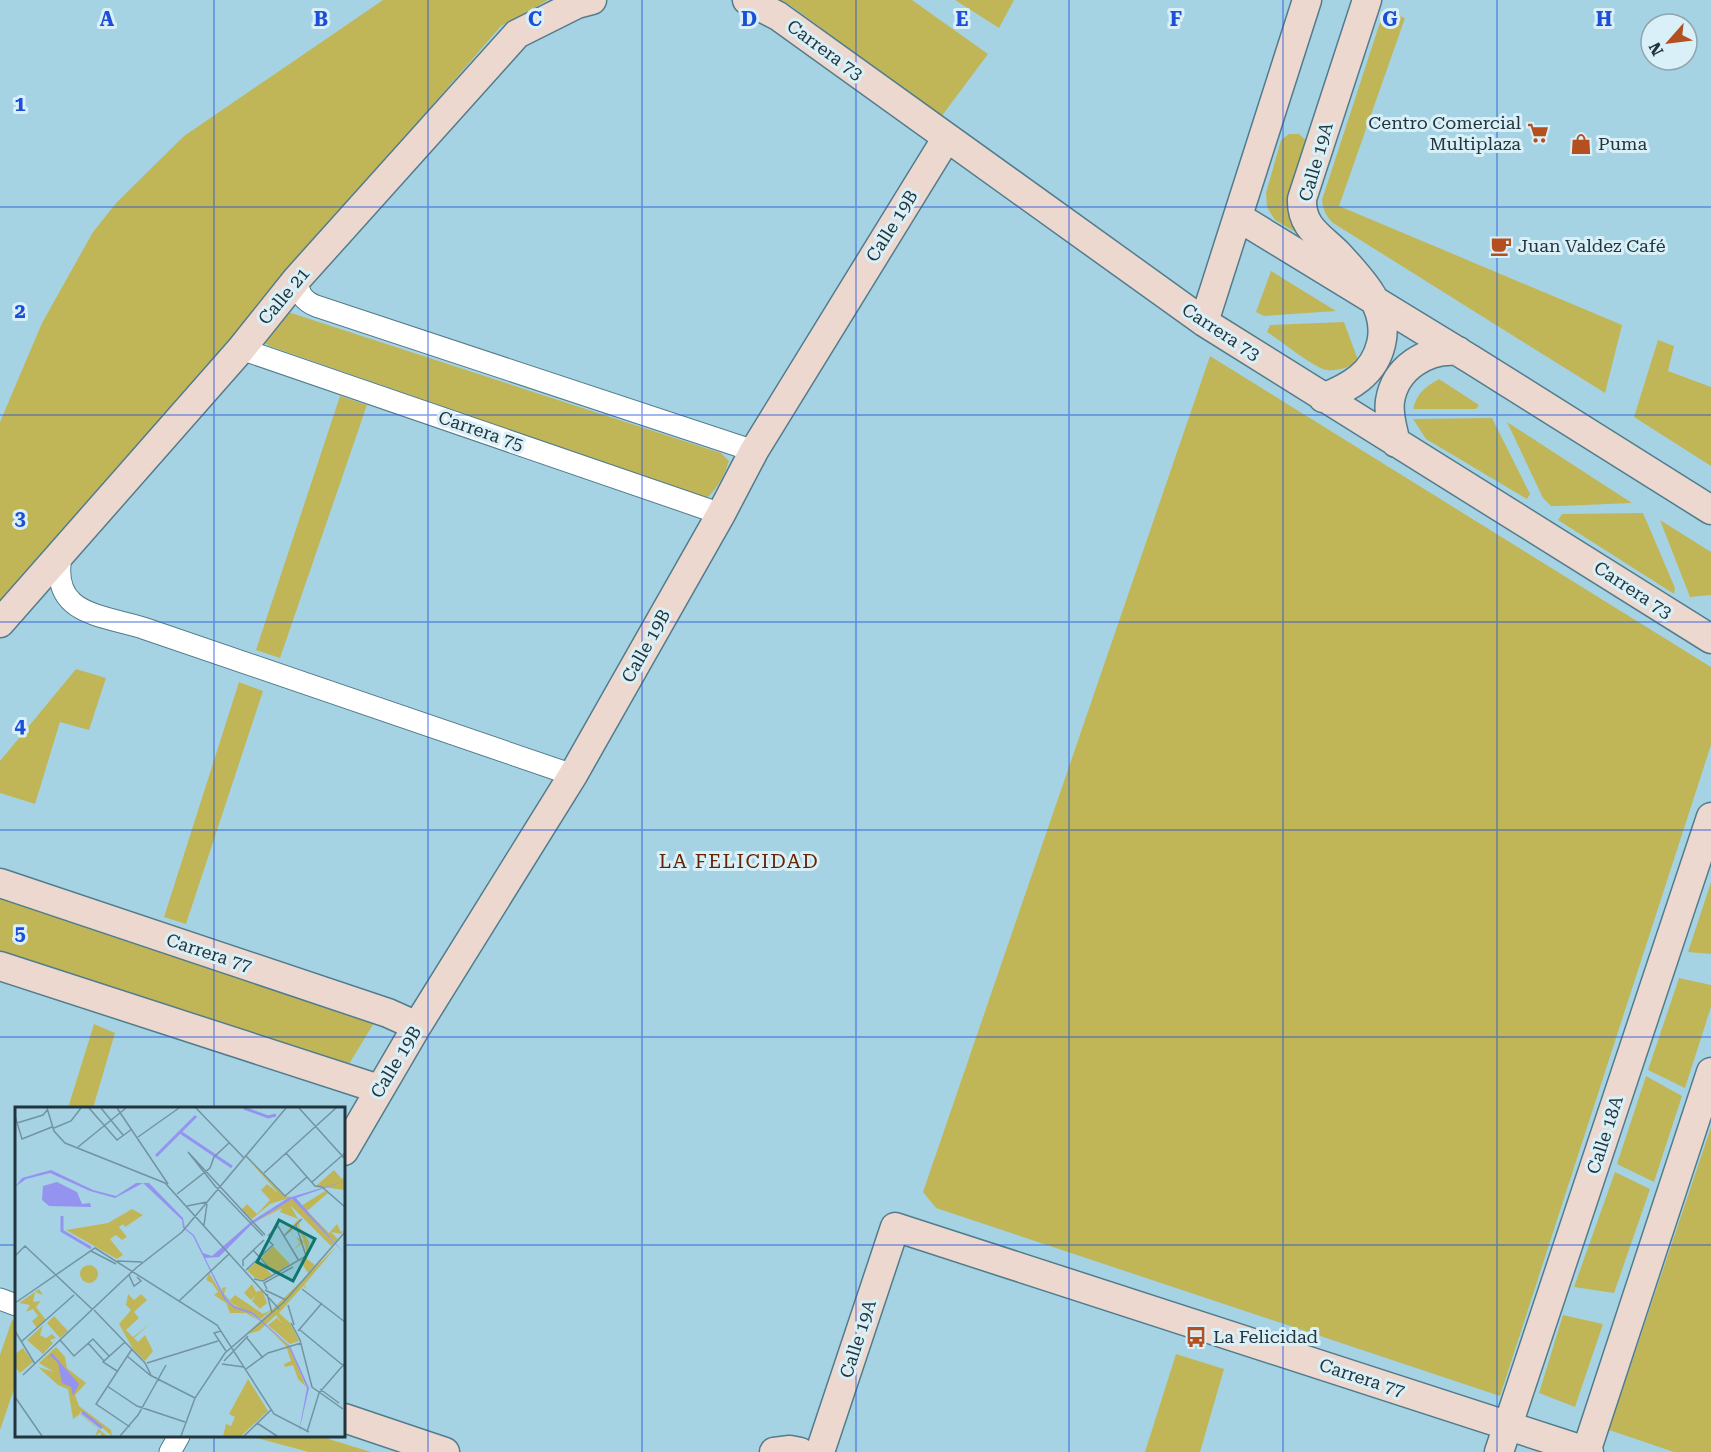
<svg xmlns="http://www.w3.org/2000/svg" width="1711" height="1452" viewBox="0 0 1711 1452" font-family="'Roboto Serif',serif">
<rect width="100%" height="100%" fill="#a6d3e4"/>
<path fill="#c0b658" d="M383,0H548L501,26L0,605V422L42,323L93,232L117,202L184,136Z
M780,0H912L988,54L941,117L790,5Z
M955,0H1014L999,28Z
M1384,10L1405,18L1339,206L1622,325L1605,393L1333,223C1326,216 1323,210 1322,200Z
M1289,134H1299L1307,141L1309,240L1275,220L1267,207L1266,193L1281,140Z
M1271,271L1336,311L1264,316L1256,312Z
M285,311L721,453L729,461C725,474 718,487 708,497L699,496L269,346L265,343V338Z
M1344,322L1358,360C1349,368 1339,371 1327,370C1314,368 1280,340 1267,332L1270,325Z
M1658,340L1674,346L1668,371L1711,387V466L1634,417Z
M1210,356L1711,667V745L1500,1396L936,1208L923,1192Z
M1439,379L1479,405L1476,409H1413C1417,393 1425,387 1439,379Z
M340,396L367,405L280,658L256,650Z
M1492,418L1530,494L1527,499L1426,439L1413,419Z
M1507,422L1632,503L1560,506H1551L1543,498Z
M1643,513L1675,588L1674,594L1558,520L1562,514Z
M1660,520L1711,552V595L1690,597Z
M76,669L106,678L89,730L60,722L35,804L0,793V761Z
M239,682L263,691L186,924L164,917Z
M1711,882V954L1688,952Z
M0,894L377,1018L346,1069L0,955Z
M1679,978L1711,985V1007L1685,1088L1648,1070Z
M94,1024L115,1033L93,1108H68Z
M1646,1076L1682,1096L1654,1182L1617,1164Z
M1711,1127V1452H1674L1609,1430Z
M1615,1172L1650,1189L1614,1293L1574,1287Z
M1563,1315L1603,1324L1575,1407L1539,1393Z
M12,1320L16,1321V1383L0,1430V1355Z
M1176,1354L1224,1369L1200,1452H1145Z
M249,1436H319L371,1452H309Z"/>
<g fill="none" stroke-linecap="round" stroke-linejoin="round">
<defs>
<path id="street" d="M297,279C298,293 303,301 316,306L754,451
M241,349L721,514
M62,551C48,614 97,614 143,628L573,775
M0,1299L16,1305
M170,1452L179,1436"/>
<path id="secondary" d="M747,0L778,16L1204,322L1711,639
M1238,217L1472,360L1711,510
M1204,322L1307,0
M1323,398C1350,387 1374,374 1381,344C1390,308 1361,279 1338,254C1320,236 1301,227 1302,199L1367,0
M1396,443C1393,430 1388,415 1390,401C1395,368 1427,348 1458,351
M0,623L241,349L297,279L517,34L577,4L592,0
M0,883L388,1013L417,1026
M0,966L379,1089
M344,1151L417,1026L573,775L721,514L754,451L946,139
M344,1418L445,1452
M774,1452L790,1450L800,1452
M820,1452L895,1227L1589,1452
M1499,1452L1711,817
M1586,1452L1711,1072"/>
</defs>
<use href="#street" stroke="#527c8c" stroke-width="23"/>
<use href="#secondary" stroke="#527c8c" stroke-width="31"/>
<use href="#street" stroke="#fff" stroke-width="21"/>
<use href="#secondary" stroke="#ecd8cf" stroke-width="28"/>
</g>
<path fill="none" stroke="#1d4ed8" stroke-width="1.5" stroke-opacity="0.55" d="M214,0V1108M428,0V1452M642,0V1452M856,0V1452M1069,0V1452M1283,0V1452M1497,0V1452M0,207H1711M0,415H1711M0,622H1711M0,830H1711M0,1037H1711M0,1245H16M344,1245H1711M214,1436V1452"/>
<defs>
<symbol id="supermarket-bare" viewBox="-9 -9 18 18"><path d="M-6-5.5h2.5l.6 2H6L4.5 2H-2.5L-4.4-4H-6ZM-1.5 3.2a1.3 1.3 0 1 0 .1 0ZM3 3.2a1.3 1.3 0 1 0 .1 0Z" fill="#b44f1f" stroke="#daf0f8" stroke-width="2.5" paint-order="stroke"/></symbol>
<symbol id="shop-bare" viewBox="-9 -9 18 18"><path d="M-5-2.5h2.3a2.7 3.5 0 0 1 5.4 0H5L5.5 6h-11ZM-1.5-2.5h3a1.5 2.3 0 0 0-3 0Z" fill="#b44f1f" stroke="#daf0f8" stroke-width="2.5" paint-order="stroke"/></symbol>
<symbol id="cafe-bare" viewBox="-9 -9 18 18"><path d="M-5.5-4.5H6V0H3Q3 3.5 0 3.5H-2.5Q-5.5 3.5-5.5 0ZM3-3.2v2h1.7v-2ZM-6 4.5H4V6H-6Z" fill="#b44f1f" stroke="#daf0f8" stroke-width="2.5" paint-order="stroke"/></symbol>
<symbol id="bus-bare" viewBox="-9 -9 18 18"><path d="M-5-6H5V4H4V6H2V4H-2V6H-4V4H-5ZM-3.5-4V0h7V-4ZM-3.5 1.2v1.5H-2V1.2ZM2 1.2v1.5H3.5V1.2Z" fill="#b44f1f" stroke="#daf0f8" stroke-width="2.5" paint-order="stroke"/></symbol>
</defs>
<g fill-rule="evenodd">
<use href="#supermarket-bare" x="1523" y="118" width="30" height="30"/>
<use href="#shop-bare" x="1566" y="129" width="30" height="30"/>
<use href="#cafe-bare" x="1486" y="231" width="30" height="30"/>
<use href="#bus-bare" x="1181" y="1322" width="30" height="30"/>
</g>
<g text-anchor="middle" stroke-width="6" stroke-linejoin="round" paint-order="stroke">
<g font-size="18" fill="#23353c" stroke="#daf0f8">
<text transform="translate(825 50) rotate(36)" y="6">Carrera 73</text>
<text transform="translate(1316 162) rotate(-74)" y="6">Calle 19A</text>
<text transform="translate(892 226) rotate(-58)" y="6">Calle 19B</text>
<text transform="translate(284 296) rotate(-50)" y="6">Calle 21</text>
<text transform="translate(1221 332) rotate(33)" y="6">Carrera 73</text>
<text transform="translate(481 431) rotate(19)" y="6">Carrera 75</text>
<text transform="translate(1633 590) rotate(33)" y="6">Carrera 73</text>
<text transform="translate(646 646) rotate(-61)" y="6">Calle 19B</text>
<text transform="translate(209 953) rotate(18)" y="6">Carrera 77</text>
<text transform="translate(396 1062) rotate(-59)" y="6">Calle 19B</text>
<text transform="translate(1605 1135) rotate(-72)" y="6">Calle 18A</text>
<text transform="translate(858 1339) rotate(-72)" y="6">Calle 19A</text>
<text transform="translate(1362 1378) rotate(18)" y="6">Carrera 77</text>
</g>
<g font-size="18" fill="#23353c" stroke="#daf0f8" text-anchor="start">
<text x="1521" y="129" text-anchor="end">Centro Comercial<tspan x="1521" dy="21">Multiplaza</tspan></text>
<text x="1598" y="150">Puma</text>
<text x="1518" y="252">Juan Valdez Café</text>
<text x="1213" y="1343">La Felicidad</text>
</g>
<g font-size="20" letter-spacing="1.5" fill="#632403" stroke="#daf0f8">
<text x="739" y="868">LA FELICIDAD</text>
</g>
</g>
<g transform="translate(15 1107)">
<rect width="330" height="330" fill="#a6d3e4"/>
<path d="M231,50L269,89L277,90L255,97L237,112L226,103L232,97L242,107L255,93L246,83L252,77L264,87ZM319,63L327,72L330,69V83L301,79ZM310,84L313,86L292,104L314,126L322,117L326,125L330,122L326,127L316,125L323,132L320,135L286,99ZM275,93H279L319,136L316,139L275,98L283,112L265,105L267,101L238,116ZM117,102L128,108L110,120L108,117L104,120L112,130L107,133L101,128L95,132L108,148L102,152L51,123L93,116ZM285,111L284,119L294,135L292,152L300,158L293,166L285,154L292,148L289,135L278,143L285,136L281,130L289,134L282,117L275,124L280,129L274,124L269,127ZM258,139L275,157L261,166L246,151ZM322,139L289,178L292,182L288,179L264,206L275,216L284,234L275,237L253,218L262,211L267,216L261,208L244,224L232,227ZM244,153L257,168L249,173L240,171L232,163ZM65 167a9 9 0 1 1 18 0a9 9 0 1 1-18 0ZM194,166L211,194L236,207L244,214L231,206H215L211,196L199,188L203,185L197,176L191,173ZM237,177L241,185L247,183L252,196L245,202L237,194L241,188L236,193L229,186ZM211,180L209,187L215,193L220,188L248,207L257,202L246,212L218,197L208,188L207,181ZM24,182L28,188L20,185L18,195L26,194L21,200L31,213L22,221L17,214L23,209L18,202L11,205L15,198L4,196ZM113,187L119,193L126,187L132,193L119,205L124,211L111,223L118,230L136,216L119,231L123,235L130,228L138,244L130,254L118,242L104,217L116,203L111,198ZM39,209L53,224L45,231L32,216ZM28,218L25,228L31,231L37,227L41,231L35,233L38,236L28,247L12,233ZM251,219L274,239L291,280L283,272L278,258L270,260L269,257L276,254L271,239ZM41,240L50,250L52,261L71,276L60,288L64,299L96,323L97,329L67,304L64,307H66L92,329H86V325L80,329L83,322L65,307L58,312L53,282L43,278L23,260L39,265L24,256ZM8,241L18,255L5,266L0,260V247ZM233,272L253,304L226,329H208L211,317L216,319L220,310L214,307Z" fill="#c0b658"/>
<path d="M36,63L78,83L101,89L121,76H134L168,111L170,121L179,128L188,146L197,149L237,114L273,91L330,74L281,91L330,147L277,92L237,117L204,150L190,151L210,190L219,199L237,205L275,239L294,281L283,329L292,281L273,238L237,207L219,201L209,192L178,129L168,121L167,113L128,76L100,91L75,84L35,66L11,72L0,80L7,71ZM42,75L62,85L67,97L75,96L76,100L34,99L27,93L28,79ZM37,246L64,277L58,289L56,280L47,276L43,256L36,249L32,252Z" fill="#9593f0"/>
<path fill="none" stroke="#9593f0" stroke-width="3" d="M229,1L253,10L261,8M165,25L217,60M141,49L181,9M47,109V124L76,141M67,305L87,321"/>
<path fill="none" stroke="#7294a1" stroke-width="1.5" d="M32,1L39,24L50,36L150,76L264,202M74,1L102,33L117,22M86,1L108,28M102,1L153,77M181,1L229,51M284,1L330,52M0,9L7,32L37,20M2,16L28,8L33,2M39,21L56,14L66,1M123,30L164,1M63,40L111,1M271,46L300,79L307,80L330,100M231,49L270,89L292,70M249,66L321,1M297,75L330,46M162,87L195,61L199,50L214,36M172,99L192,95M189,118L192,97M248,129L200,79L173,45L250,128M253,129L263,119L284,154M269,129L287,112M238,143L260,167M76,144L101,157M0,149L10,139L77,202M102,154L127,155M228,159V153L249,133M231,163L258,138L253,133M114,168L119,179L126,174L122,170M239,172L248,174L291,149L281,118M252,182L249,176L278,160M287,182L330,215M250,183L271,193M252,187L257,206M164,194L214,147M0,196L80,141L202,218L259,307L294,325M273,198L279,218M79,203L130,256L136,268M276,216L285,233L297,280L328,302M285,223L330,260M0,224L20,257M206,224L199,226L211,244M283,224L307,196M232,231L248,251M45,233L59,249L78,232L94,249M6,235L59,188M73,236L89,254M112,249L135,268L180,291M209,254L233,229M132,256L203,234M207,257L229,260M231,262L253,246L286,236M102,264L88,255L110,235M8,268L121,161L167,125L271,1M92,279L122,299L170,315M305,282L324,296M0,290L27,329M242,316L262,329M115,320L81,297L117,242M292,325L304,286L330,256M105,329L123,308L151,258M166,329L180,291L210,246L269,195L330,125M229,329L256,303"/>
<path fill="#0f766e" fill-opacity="0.15" stroke="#0f766e" stroke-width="3" d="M264,113L300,132L278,174L242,155Z"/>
<rect width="330" height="330" fill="none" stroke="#23353c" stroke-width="3"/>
</g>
<g font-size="20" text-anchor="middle" font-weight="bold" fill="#1d4ed8" stroke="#daf0f8" stroke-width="6" stroke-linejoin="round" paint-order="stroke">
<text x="107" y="26">A</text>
<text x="321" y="26">B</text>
<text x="535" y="26">C</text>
<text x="749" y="26">D</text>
<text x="962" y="26">E</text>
<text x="1176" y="26">F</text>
<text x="1390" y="26">G</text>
<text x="1604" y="26">H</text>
<text x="20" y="111">1</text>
<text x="20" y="318">2</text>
<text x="20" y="525">3</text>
<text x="20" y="733">4</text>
<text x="20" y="940">5</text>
</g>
<g transform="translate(1669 42) rotate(242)"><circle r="28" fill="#daf0f8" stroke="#91a5ad" stroke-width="1.5"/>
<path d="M0-4.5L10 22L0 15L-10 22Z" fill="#b44f1f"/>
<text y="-9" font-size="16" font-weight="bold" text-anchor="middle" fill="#23353c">N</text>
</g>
</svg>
